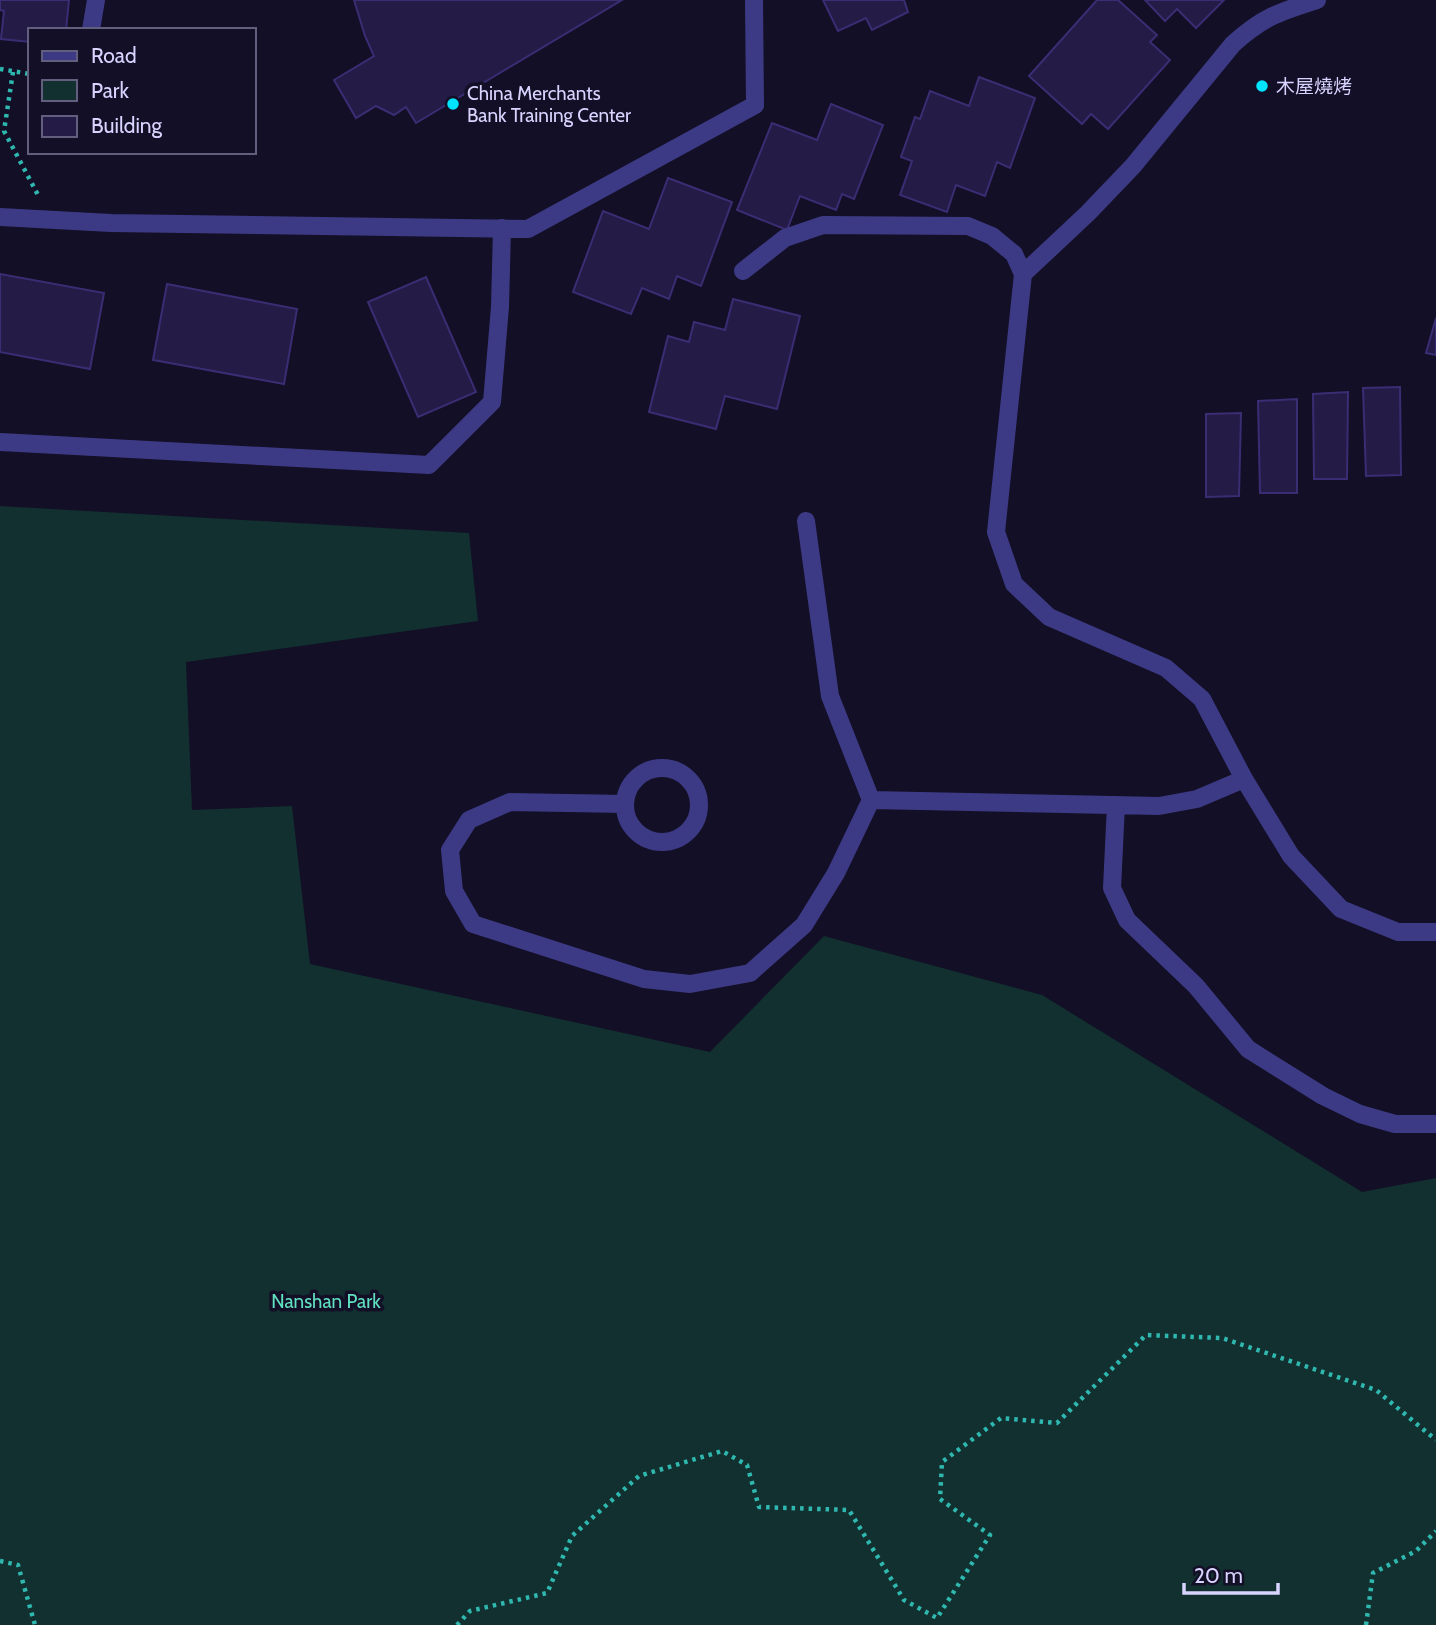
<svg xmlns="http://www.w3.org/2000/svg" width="1436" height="1625" viewBox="0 0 1436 1625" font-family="Cabin,'Noto Sans SC',sans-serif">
<rect width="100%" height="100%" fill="#130f26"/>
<path fill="#12302f" d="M0,506L469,533L478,621L186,662L192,810L292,806L310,964L710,1052L824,936L1042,995L1362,1192L1436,1178V1625H0Z"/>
<path fill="#241b47" stroke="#3b2d73" stroke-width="2" d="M0,0H69L66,30H30V42L1,39L4,11L0,10Z
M354,0H622L416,123L406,107L394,115L376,106L356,118L334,80L374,56L365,36Z
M823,0H904L908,12L872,30L866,18L838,31Z
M1097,0H1118L1157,35L1150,42L1170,60L1108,129L1091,114L1082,124L1029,76Z
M1145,0H1224L1196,28L1177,9L1165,21Z
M979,77L1035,98L1010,168L997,162L985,196L956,185L947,212L900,195L912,161L901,157L915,117L920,119L930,91L969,106Z
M831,104L883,125L854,199L842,194L836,210L800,196L787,230L737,210L772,123L817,140Z
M668,178L732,202L701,286L677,276L669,299L642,288L631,314L573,292L603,211L649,229Z
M0,274L104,293L90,369L0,352Z
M426,277L476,392L418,417L368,302Z
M167,284L297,309L284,384L153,360Z
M733,299L800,316L777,409L725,396L716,429L649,412L668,336L689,342L694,322L725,330Z
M1436,318V355L1426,353Z
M1400,387L1401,475L1366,476L1363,388Z
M1348,392L1347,479H1314L1313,394Z
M1297,399V493H1260L1258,401Z
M1241,413L1239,496L1206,497V414Z"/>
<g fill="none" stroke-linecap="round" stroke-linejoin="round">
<path stroke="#2fb8b0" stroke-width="4.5" stroke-dasharray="3.5 5" stroke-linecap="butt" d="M0,69L30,74
M13,72L4,131L38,195
M0,1561L18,1565L35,1625
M457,1625L470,1611L547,1593L572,1536L639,1476L722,1451L747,1465L759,1507L849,1510L904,1600L937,1618L990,1535L940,1499L942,1462L1001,1418L1057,1423L1146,1335L1222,1338L1376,1390L1436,1440
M1366,1625L1373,1573L1416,1551L1436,1531"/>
<path stroke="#3d3a85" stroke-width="18" d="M91,30L96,0
M0,217L111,223L528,229L755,105
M0,442L429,465L492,402L500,307L502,228"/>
<path stroke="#3d3a85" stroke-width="18" d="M754,0L755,105
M743,271L785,238L823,225L968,226L992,236L1014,254L1023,274L996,532L1014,584L1049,617L1166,668L1202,699L1244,779L1291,856L1341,909L1398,932H1436
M1023,274L1088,213L1133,166L1233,44C1263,17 1279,12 1317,0
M625 805a37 37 0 1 1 74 0a37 37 0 1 1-74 0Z
M871,800L1159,806L1197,799L1244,779
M625,804L510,802L469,820L450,850L454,891L473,924L644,979L690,984L750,973L804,925L836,873L871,800L830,696L806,521
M1116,805L1112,888L1127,920L1196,986L1248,1049L1323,1096L1360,1114L1395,1124H1436"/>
</g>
<g fill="#00e5ff" stroke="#130f26" stroke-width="2.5">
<circle cx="1262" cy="86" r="7"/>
<circle cx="453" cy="104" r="7"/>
</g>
<g text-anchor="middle" stroke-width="7" stroke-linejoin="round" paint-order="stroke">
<g font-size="19" fill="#d9d4ff" stroke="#130f26" text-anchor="start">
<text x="1276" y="93">木屋燒烤</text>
<text x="467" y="100">China Merchants<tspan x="467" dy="22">Bank Training Center</tspan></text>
</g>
<g font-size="19" fill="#5fe0c0" stroke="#130f26">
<text x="326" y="1308">Nanshan Park</text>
</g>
</g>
<rect x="28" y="28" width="228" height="126" fill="#130f26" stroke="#625e7d" stroke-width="2"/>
<rect x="42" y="51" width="35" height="10" fill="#3d3a85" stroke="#625e7d" stroke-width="2"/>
<text x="91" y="63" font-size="21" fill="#d9d4ff">Road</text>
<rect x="42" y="80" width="35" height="21" fill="#12302f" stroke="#625e7d" stroke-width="2"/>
<text x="91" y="98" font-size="21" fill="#d9d4ff">Park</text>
<rect x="42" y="116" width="35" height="21" fill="#241b47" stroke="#625e7d" stroke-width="2"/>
<text x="91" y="133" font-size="21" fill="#d9d4ff">Building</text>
<path d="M1184 1583v10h94v-10" fill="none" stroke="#d9d4ff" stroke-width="3.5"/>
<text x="1194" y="1583" font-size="21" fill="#d9d4ff" stroke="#130f26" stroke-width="5" paint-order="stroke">20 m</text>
</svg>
